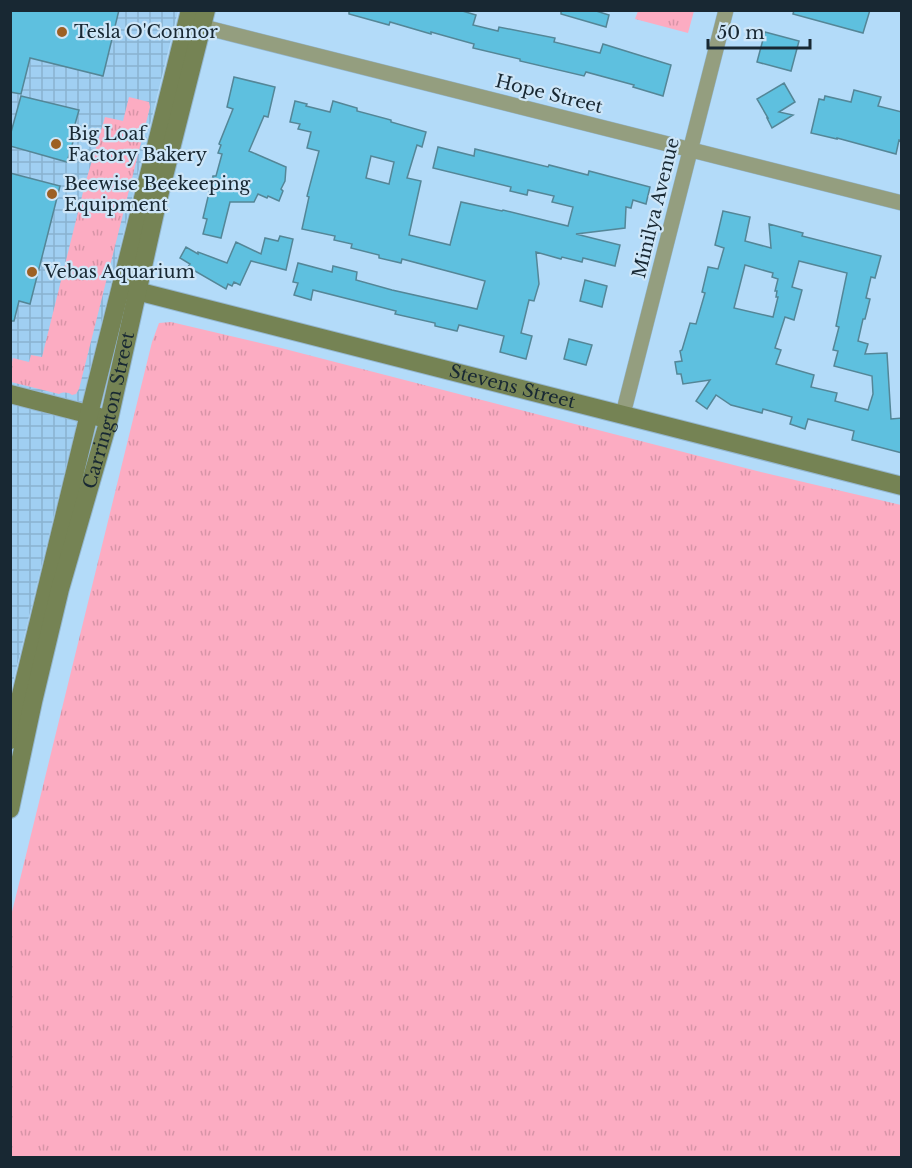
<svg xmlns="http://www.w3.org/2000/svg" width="912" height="1168" viewBox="0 0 912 1168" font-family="'Libre Baskerville',serif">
<defs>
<pattern id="industrial-grid" width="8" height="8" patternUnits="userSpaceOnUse" patternTransform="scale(1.5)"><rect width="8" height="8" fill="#a0cff2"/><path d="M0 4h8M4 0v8" fill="none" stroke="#89b2d0"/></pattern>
<pattern id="grass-tufts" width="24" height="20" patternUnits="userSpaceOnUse" patternTransform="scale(1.5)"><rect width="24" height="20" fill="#fcacc2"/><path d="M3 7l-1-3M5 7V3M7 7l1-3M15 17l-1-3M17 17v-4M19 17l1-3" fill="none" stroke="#d794a7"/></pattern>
</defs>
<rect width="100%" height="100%" fill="#b3dbf9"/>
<path fill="url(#industrial-grid)" d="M11,11H178L11,690Z"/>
<path fill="url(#grass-tufts)" d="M638,11L694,10V11L688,33L635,19Z
M129,97L149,102L150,107L79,389L76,394L72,395C68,392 63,392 59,394L11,382V366L13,358L29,362L31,355L42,357L85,184L105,117L123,121Z
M171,322L281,348L757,471L901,505V1157H11V916L152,342L159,323Z"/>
<path fill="#5ec0df" stroke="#548697" stroke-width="1.5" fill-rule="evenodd" d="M10,10H119L103,76L30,58L21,94L10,92Z
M349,10H459L476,15L473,25L498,31L499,27L555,38L554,42L600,53L603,44L671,65L663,96L633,87L634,85L586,72L584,76L520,61V59L473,48L474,44L431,32V34L390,22L389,25L349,14Z
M561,10H593L609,15L606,27L561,14Z
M794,10H870L863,33L793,14Z
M765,32L799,41L791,71L757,62Z
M234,77L275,87L268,117L264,116L249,151L286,167L285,181L281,189L283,191L279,201L268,196L267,198L258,194L254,202H230L221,238L203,234L207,219L203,218L213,176H216L222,154L218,153L221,145L219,144L233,109L227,107Z
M784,83L795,102L779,112L793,115L772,128L767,118H768L757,99Z
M854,90L881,97L878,106L902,112V141L899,140L896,154L837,138V139L811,133L819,99L824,100L825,96L851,102Z
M21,96L79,110L72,135H75L67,162L10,146V136Z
M295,101L307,104L306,106L330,112L333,101L357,108V111L391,120V122L426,132L422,147L417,145L407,178L421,181L409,235L450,245L461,202L502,211L503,210L568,226L573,207L552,202L554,196L528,190L527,195L510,191L511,187L433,168L438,147L474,156L475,149L548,167L549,165L588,175L589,171L650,187L646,204L633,200L631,208L626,207L625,228L576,234L620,245L615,266L583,258L582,262L562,257L561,259L536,252L539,284L534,301L529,300L521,333L532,336L526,359L500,352L504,336L459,325L457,331L435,326V323L395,314L396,311L313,290L311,300L294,295L298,283L293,282L298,263L332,272L333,266L357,272L356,280L392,290L477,309L485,281L402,259L401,263L379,258V255L351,248L352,244L334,240L335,236L302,229L309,197L307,196L319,151L307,148L311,132L298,129L300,124L290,122ZM371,156L394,162L389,184L366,178Z
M10,173L60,186L30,304L19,301L14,321H10Z
M723,211L750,217L745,241L771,248L769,224L803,233L802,236L881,256L875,278L871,277L866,298L870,299L865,319H863L858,341L868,344L865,354L887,353L891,419L902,418V453L852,440L854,431L808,419L805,429L790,424L792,417L763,409L762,413L731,405L716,395L707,409L696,401L710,380L683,384L681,374H677L675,362L682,361L680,351L682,350L690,323L696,324L705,293L702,292L708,267L718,269L724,248L715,245ZM799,261L847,273L836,326L839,327L833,350L838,351L834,366L872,376L873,394L868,410L835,401L837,393L811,387L814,375L776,364L781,350L775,348L785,317L794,320L802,290L792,287ZM745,265L773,273L772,277L778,279L775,291H777L776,297H778L773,317L734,308Z
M280,236L293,239L286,270L251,261L240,285L234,282L232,286L228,284L226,289L188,267L190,264L180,258L186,247L198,254V252L227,263L236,242L261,254L265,238L278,241Z
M585,280L607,286L602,307L580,301Z
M569,339L592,345L586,365L564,359Z"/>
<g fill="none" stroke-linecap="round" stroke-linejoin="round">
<defs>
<path id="street" d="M192,24L902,203
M623,414L726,10"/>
<g id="secondary">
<path id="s1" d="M121,287L902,486"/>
<path d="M10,394L99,417"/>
<path d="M10,740L89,414L190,10"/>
<path id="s2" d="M10,809L33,702L60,589L109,419L156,208L206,10"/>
</g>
</defs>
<use href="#street" stroke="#94b7d1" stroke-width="16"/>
<use href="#secondary" stroke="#94b7d1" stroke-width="20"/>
<use href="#street" stroke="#949e7f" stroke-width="15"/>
<use href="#secondary" stroke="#758354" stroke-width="18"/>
</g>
<g fill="#9d6024" stroke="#cee6f8" stroke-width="2">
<circle cx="62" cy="32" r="6"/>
<circle cx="56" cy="144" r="6"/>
<circle cx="52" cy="194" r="6"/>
<circle cx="32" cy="272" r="6"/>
</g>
<g text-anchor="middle" stroke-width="4.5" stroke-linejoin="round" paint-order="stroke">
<g font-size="18" fill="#182833" stroke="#cee6f8" text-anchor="start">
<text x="74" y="38">Tesla O'Connor</text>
<text x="68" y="140">Big Loaf<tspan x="68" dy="21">Factory Bakery</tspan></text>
<text x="64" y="190">Beewise Beekeeping<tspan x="64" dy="21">Equipment</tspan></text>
<text x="44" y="278">Vebas Aquarium</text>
</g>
<g font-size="18" fill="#182833" stroke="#cee6f8">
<text transform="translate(549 94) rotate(14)" y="6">Hope Street</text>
<text transform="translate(656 208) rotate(-76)" y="6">Minilya Avenue</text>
<text dy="6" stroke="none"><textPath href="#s1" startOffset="404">Stevens Street</textPath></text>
<text dy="6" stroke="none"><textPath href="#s2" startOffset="411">Carrington Street</textPath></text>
</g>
</g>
<rect width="912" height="1168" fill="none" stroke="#182833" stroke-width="24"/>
<path d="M708 39v9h102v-9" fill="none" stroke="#182833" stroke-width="3"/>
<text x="717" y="39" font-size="18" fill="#182833" stroke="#cee6f8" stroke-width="4.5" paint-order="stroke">50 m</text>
</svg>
